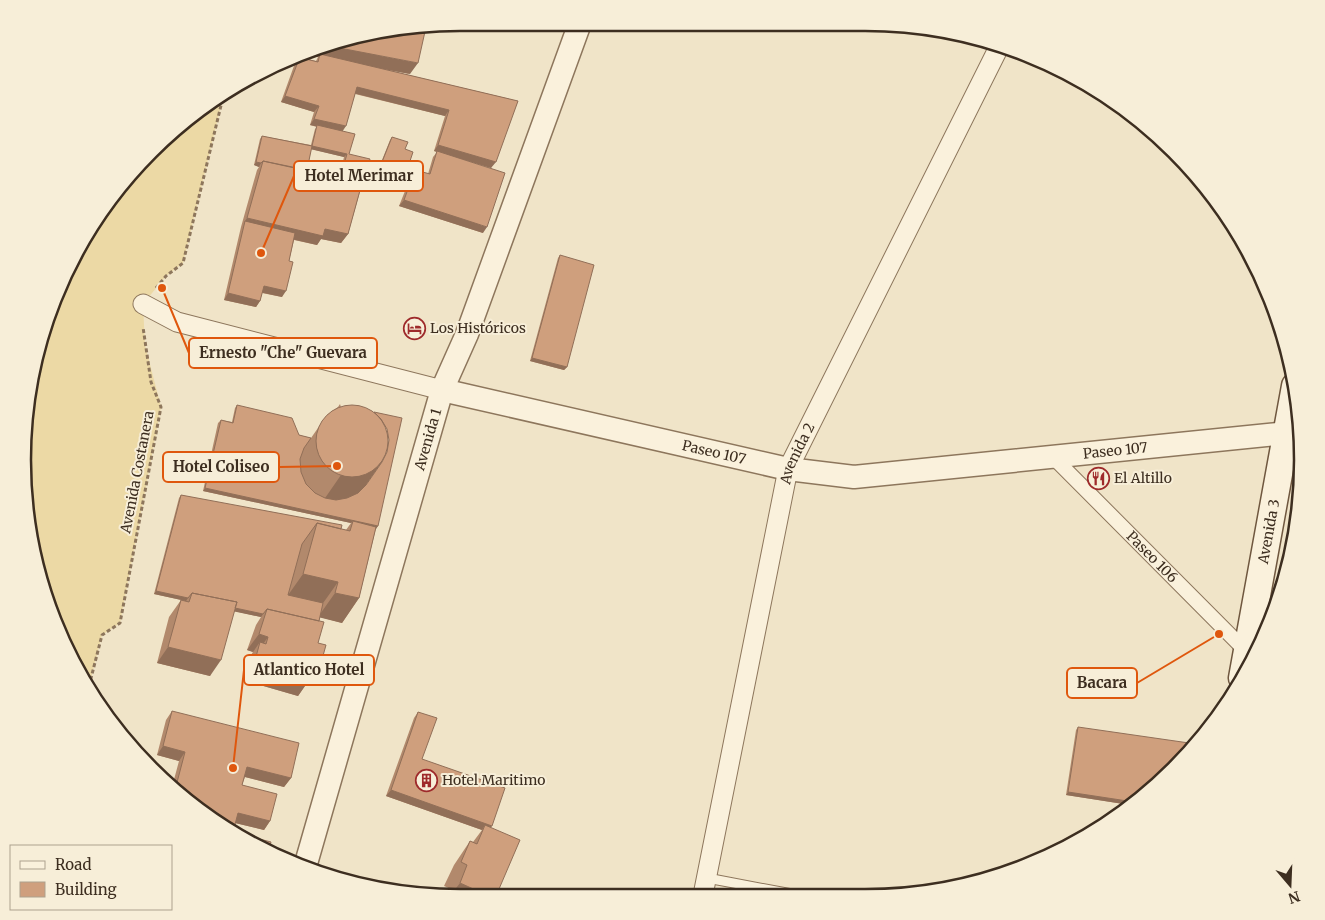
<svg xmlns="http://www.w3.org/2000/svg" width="1325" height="920" viewBox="0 0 1325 920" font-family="Merriweather,serif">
<rect width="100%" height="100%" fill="#f0e4c8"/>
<path fill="#ecd9a5" d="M224,93L183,263L166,276L143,304L145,345L161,407L120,623L102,635L89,686L67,653L26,517V403L56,292L131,172L217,96Z"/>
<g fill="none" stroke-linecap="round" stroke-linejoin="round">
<defs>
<path id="service" d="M707,878L792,894"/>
<g id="pedestrian">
<path id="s1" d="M1052,456L1247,652"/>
</g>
<g id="minor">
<path d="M143,304L177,322L442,390"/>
<path id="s2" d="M703,895L788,469L998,49"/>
</g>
<g id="tertiary">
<path id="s3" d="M442,390L788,469L854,477L1287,433L1300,430"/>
<path id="s4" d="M305,867L442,390L467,334L580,23"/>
</g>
<g id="secondary">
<path id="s5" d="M1242,678L1295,386"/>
</g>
</defs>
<use href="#service" stroke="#8d765c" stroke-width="11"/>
<use href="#pedestrian" stroke="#8d765c" stroke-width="16"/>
<use href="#minor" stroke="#8d765c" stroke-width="21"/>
<use href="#tertiary" stroke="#8d765c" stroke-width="25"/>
<use href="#secondary" stroke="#6f573f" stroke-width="29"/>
<path stroke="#8d765c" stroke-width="3" stroke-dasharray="4 2.5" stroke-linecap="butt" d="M156,288L166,276L183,263L224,93
M89,686L102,635L120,623L161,407L151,382L143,327"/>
<use href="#service" stroke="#faf1dc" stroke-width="9"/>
<use href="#pedestrian" stroke="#faf1dc" stroke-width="14"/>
<use href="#minor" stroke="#faf1dc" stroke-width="19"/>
<use href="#tertiary" stroke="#faf1dc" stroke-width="22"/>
<use href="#secondary" stroke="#faf1dc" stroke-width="26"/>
</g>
<path fill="#b2896c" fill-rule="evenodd" d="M346,37L410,74L383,69L518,101L491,168L462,159L483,233L399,206L411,176L415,170L428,174L433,157L437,152L434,151L445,116L355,94L342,131L349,154L361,188L348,234L341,243L321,239L317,245L294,240L289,261L282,297L262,293L260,301L256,307L224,300L241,227L257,170L259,167L254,165L260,139L262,136L311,145L315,129L317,127L310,125L314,112L281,102L295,63L298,60L302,58L316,61L318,57L308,55ZM311,149L344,157L339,178L307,170Z
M392,137L405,149V173L380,165L390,140Z
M560,255L567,367L564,370L530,361L558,258Z
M340,404L378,526L376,528L359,598L342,623L320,617L319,621L318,643L321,663L298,696L243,680L249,658L253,652L247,650L256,625L261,617L234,611L210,676L157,663L169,617L181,600L186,601L154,594L179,498L181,495L346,530L351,523L203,491L218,423L221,420L232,422L235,408L237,405L299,435L311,438L327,415L338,407Z
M172,711L291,778L284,787L245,777L242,785L270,821L264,830L235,823L194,807L172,787L179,761L157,755L166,720Z
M418,712L422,759L491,827L496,896H447L451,889L444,886L454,865L470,841L473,842L482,830L386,796L414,718Z
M1078,727L1154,789L1130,805L1066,795L1076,730Z"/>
<path fill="#916f58" d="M545,22L548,23L541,32L514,23Z
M329,46L418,63L410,74L319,57L320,54L318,57L308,55Z
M357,87L449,110L445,116L353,93Z
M285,96L319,106L314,112L281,102Z
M314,119L346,126L342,132L310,125Z
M438,145L496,162L491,168L434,151Z
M312,146L347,154L344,157L310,149Z
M256,162L261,163L259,167L254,165Z
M382,162L407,170L405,173L380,165Z
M404,200L487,227L483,233L399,206Z
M247,218L325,229L348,234L341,243L321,239L317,245L244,228L245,221Z
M264,286L286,291L282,297L259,292Z
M228,293L260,301L256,307L224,300Z
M532,358L567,367L564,370L530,361Z
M382,462L364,488L356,496L345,501H323L341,475Z
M205,488L378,526L376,529L353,521L351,523L203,491Z
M303,574L338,582L321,606L286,598Z
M156,591L188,598L186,601L154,594Z
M335,593L359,598L342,623L318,617Z
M190,598L263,614L261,617L189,602Z
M259,634L268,637L257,653L260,642L253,652L247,650Z
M168,647L221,660L210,676L157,663Z
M314,662L321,663L298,696L243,680L254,664Z
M163,746L185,752L179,761L157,755Z
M247,767L291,778L284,787L241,776Z
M391,790L492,826L488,832L485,825L482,830L386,796Z
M1068,792L1134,802L1130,805L1066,795Z
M238,813L270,821L264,830L231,822Z
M460,883L489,896H450Z"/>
<path fill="#cf9f7d" stroke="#916f58" d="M426,27L418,63L329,46L346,37Z
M320,54L518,101L496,162L438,145L449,110L357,87L346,126L314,119L319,106L285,96L299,59L302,58L318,62Z
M317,125L355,134L349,154L370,159L363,185H362V183L340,178L347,154L312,146Z
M262,136L312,146L307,170L263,161L261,163L256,162Z
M392,137L408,142L405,149L413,152L407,170L382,162Z
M437,151L505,173L487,227L404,200L415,170L430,174Z
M263,161L362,183L348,234L325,229L323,236L247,218Z
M245,221L295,233L289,261L293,262L286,291L264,286L260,301L228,293Z
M560,255L594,265L567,367L532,358Z
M237,405L292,418L299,435L311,438L304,448L300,459L301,472L306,484L315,493L325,498L336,500L347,498L358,493L366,485L382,462L387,452L389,440L387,429L381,419L374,412L402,418L378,526L205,488L221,420L233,423Z
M316 441a36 36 0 1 1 72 0a36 36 0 1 1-72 0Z
M181,495L342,525L341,529L317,523L302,544L288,595L323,603L319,621L267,609L263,614L235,608L237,602L192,593L188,598L156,591Z
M353,521L376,527L359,598L335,593L338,582L303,574L317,523L350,531Z
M192,593L237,602L221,660L168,647L181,600L189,602Z
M267,609L324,622L318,643L326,645L321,663L314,662L309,679L254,664L260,642L266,644L268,637L259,634Z
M172,711L299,743L291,778L247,767L242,785L277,794L270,821L238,813L233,832L194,807L175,790L185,752L163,746Z
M418,712L437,718L422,759L505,788L492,826L391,790Z
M1078,727L1196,744L1154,789L1134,802L1068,792Z
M485,825L520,840L496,896H489L460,883L467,865L461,862L470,841L477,844Z
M236,833L271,842L268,853L267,852Z"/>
<defs>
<symbol id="hotel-ring" viewBox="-11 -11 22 22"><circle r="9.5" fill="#f7eed8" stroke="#9e2a2b" stroke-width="1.5"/><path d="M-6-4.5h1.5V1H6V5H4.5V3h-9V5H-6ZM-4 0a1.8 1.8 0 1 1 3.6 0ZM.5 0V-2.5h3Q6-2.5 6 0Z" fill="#9e2a2b"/></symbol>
<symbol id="restaurant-ring" viewBox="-11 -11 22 22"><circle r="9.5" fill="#f7eed8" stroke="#9e2a2b" stroke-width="1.5"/><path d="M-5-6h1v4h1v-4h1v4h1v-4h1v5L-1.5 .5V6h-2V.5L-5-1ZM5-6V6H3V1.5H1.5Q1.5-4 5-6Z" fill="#9e2a2b"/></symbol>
<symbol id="building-ring" viewBox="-11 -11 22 22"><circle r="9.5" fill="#f7eed8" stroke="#9e2a2b" stroke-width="1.5"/><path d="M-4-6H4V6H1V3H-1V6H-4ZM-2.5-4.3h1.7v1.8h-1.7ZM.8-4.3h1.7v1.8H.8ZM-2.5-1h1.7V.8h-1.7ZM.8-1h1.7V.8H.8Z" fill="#9e2a2b"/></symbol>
</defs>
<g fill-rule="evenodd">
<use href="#hotel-ring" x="402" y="316" width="25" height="25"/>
<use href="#restaurant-ring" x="1086" y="466" width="25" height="25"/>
<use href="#building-ring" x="414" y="768" width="25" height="25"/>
</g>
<g text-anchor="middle" stroke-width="4" stroke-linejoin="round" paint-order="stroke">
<g font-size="14" fill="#3d2e20" stroke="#f7eed8" text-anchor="start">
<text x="430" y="333">Los Históricos</text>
<text x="1114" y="483">El Altillo</text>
<text x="442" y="785">Hotel Maritimo</text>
</g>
<g font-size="14" fill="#3d2e20" stroke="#f7eed8">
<text dy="5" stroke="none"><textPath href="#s4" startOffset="445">Avenida 1</textPath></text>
<text dy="5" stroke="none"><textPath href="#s3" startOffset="684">Paseo 107</textPath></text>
<text dy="5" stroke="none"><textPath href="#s3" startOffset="279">Paseo 107</textPath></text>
<text dy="5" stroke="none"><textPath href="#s2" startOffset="452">Avenida 2</textPath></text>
<text transform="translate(137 472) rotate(-79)" y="5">Avenida Costanera</text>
<text dy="5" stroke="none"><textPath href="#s5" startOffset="149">Avenida 3</textPath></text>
<text dy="5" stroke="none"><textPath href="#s1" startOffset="142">Paseo 106</textPath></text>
</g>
</g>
<path d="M0 0H1325V920H0ZM460 31H865A429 429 0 0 1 1294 460V460A429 429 0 0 1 865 889H460A429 429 0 0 1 31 460V460A429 429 0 0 1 460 31Z" fill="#f7eed8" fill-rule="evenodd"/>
<path fill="none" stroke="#3d2e20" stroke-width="2.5" d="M460 31H865A429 429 0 0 1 1294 460V460A429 429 0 0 1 865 889H460A429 429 0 0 1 31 460V460A429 429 0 0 1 460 31Z"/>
<path fill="none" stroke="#df570d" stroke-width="2" d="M261 253L294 176M162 288L189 353M337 466L279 467M233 768L244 670M1219 634L1137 683"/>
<g fill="#df570d" stroke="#f7eed8" stroke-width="2">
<circle cx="261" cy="253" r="5"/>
<circle cx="162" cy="288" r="5"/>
<circle cx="337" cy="466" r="5"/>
<circle cx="233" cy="768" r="5"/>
<circle cx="1219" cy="634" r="5"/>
</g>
<g fill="#f7eed8" stroke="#df570d" stroke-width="2">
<rect x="294" y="161" width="129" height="30" rx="5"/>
<rect x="189" y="338" width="188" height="30" rx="5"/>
<rect x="163" y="452" width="116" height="30" rx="5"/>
<rect x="244" y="655" width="130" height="30" rx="5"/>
<rect x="1067" y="668" width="70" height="30" rx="5"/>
</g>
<g font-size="15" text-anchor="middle" font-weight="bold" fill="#3d2e20">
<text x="359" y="181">Hotel Merimar</text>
<text x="283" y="358">Ernesto "Che" Guevara</text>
<text x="221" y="472">Hotel Coliseo</text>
<text x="309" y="675">Atlantico Hotel</text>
<text x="1102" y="688">Bacara</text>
</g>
<rect x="10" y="845" width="162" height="65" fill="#f7eed8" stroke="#ada18e"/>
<rect x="20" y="861" width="25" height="8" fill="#faf1dc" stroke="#ada18e"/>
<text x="55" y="870" font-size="15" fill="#3d2e20">Road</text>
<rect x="20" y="882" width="25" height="15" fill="#cf9f7d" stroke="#ada18e"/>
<text x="55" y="895" font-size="15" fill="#3d2e20">Building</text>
<g transform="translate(1290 885) rotate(161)" stroke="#f7eed8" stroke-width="4" paint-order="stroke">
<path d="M0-4L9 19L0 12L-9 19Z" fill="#3d2e20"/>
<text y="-8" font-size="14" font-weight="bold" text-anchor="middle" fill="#3d2e20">N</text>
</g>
</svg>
